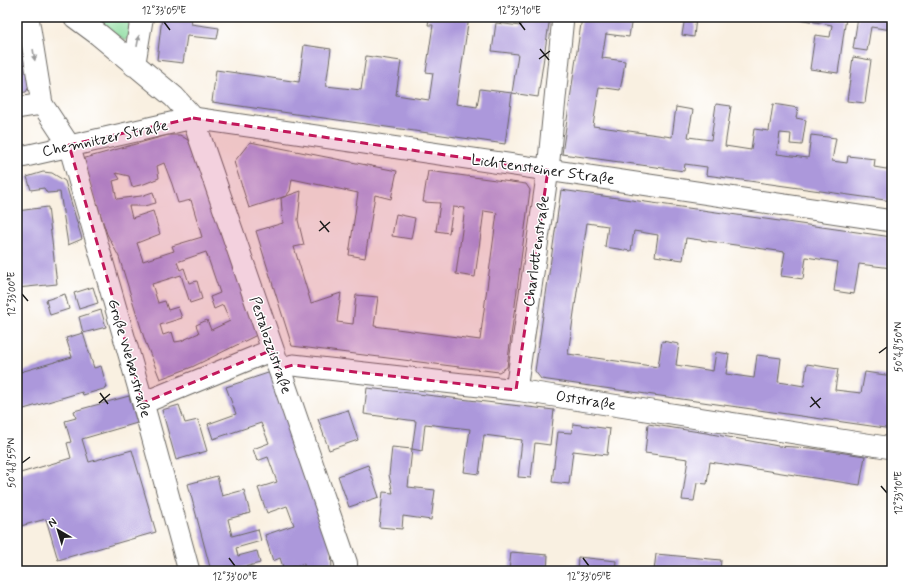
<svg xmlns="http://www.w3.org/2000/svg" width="909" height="588" viewBox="0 0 909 588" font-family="Mynerve,sans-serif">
<rect width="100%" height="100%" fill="#fff"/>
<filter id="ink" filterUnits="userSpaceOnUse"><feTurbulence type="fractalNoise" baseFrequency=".025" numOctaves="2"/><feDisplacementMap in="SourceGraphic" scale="8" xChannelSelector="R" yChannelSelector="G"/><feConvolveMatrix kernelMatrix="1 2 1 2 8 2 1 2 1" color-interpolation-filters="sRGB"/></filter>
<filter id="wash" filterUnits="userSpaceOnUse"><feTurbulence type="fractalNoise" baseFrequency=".012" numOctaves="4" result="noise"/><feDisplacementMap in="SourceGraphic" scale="16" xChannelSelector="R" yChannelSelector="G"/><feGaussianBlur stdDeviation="0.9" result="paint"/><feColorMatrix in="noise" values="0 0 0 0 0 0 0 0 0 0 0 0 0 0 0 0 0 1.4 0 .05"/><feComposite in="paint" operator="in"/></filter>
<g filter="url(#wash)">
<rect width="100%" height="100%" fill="#f9f0e1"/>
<path fill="#89dc9d" stroke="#527c5c" d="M96,17H133L128,39L125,41L98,20Z"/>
<g id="blocks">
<path fill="#ac98db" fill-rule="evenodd" d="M162,17H192L191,24L219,28L217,39L187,36L183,63L157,60Z
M423,17H469L456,104L477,107L480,89L512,93L505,144L212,102L216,70L299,82L304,45L331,49L326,86L361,90L366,56L401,61L396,95L429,100L433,73L426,72L433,25H428L429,19Z
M522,17H550L538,97L512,93L518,54L492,51L496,23L521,26Z
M582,17H632L629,37L606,34L602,58L625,61L623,75L620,90L599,87L593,126L672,137L676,107L693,110L688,137L711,140L716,104L731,106L725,146L751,150L754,129L769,131L773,104L798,108L796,118L806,120L802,145L790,144L791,134L780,133L777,154L808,158L811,135L836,138L832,161L847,163L848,156L875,159L874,167L892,170V201L706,175L707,167L685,164L684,171L562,154Z
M685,17H696L694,37L682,35Z
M787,17L846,18L838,73L810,69L815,35L830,37L832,25Z
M858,17H892V30L871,27L867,51L853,49Z
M17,22H19L30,85L26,92L17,93Z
M853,57L871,60L865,103L847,101Z
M168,135H180L188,140L204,174L259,334L192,367L160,379L145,341L119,257L107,234L82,159ZM164,163L172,184L178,203L191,200L202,237L172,246L174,251L143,261L137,243L160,234L153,211L132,218L129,206H144L156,203L153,192L141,196L117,199L113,181L120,179L116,173L129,176L132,187L144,184L159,178L157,166ZM206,252L220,293L210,297L214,309L223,305L230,321L211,330L207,320L196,325L199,333L181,341L175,342L172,332L163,335L160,325L182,318L178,307L168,310L165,301L158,303L152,284L181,275L190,303L202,299L197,281L189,283L184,268L180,270L177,262Z
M250,142L397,171L391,199L375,195L365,258L349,255L358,193L292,179L290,191L286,196L249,208L234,162Z
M428,171L526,184L530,190L507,367L499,372L292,346L256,231L283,223L281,198L301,191L298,220L304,245L294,247L311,303L341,293L337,322L353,324L356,295L378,297L374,326L480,340L497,213L484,211L475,277L456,274L465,208L453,207L449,233L436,231L440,203L423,202Z
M43,172L52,173L65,181L82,239L68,245L60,192L47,193L44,188L31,190L27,177Z
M561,190L892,237V268L859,264L854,294L834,291L838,262L806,257L803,279L781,276L785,252L686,238L683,260L668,258L655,256L658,235L634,231L631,251L605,247L608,226L587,223L568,354L658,367L662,341L679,344L676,365L713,371L716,352L729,354L726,374L754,378L757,355L781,358L778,382L792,384L804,386L807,364L838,369L835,390L861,393L865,372L892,376L889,399H892V429L541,379L535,371Z
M48,207L57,284L17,288V211Z
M396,214L415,218L411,239L392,236Z
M93,287L98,303L79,309L74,293Z
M65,294L69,309L50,315L46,300Z
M101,310L106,327L83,333L79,317Z
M83,333L94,368L101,366L107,388L83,395L82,392L17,411V373L72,357L66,338Z
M271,372L331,546L332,571H304V563L284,570L280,558L273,561L265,535L294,525L287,506L267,513L258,488L277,482L268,457L257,461L253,449L269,443L261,423L213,439L208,424L236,414L226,387Z
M367,388L554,410L550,445L535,443L531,478L518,477L522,440L484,435L479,474L464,472L470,429L425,424L422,451L412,449L416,421L364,414Z
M129,396L137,423L82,439L89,462L132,450L156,532L58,560L46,519L17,527V474L71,458L67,443L71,442L65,421L76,418L74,411Z
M179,405L185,423L198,420L207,451L176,460L162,410Z
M348,410L358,440L329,450L318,419Z
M573,424L610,429L607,455L573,451L569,484L552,482L558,432L572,433Z
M648,424L706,433L778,446L811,448L865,456L860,485L710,462L707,484L697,483L694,501L682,500L688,459L645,453Z
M392,447L412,449L408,487L435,490L431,520L403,516L402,529L379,527L383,492L393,493L389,475Z
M368,465L379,497L349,507L338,476Z
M217,476L222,496L244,490L250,513L228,519L232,536L258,529L261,541L236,548L238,556L257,551L260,563L241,568L242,571H211L188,484Z
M511,552L548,555L547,571H509Z
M656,554L721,560L720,571H654Z
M578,557L616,561L615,571H577Z
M380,568L407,570V571H380Z"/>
</g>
</g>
<g filter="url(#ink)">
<use href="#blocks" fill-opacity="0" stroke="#696661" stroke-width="1"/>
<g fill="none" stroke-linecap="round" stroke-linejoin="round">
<defs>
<path id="minor" d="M28,17L42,104L69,145L143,403L189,571
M17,108L42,104
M17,158L193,118L548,170L892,221
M279,369L293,365L516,390L892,448
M516,390L548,170L563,17
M143,403L272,350"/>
<path id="tertiary" d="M75,17L98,34L174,97L193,118L346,563V571
M134,65L142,17"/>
</defs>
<use href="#minor" stroke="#696661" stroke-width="23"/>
<use href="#tertiary" stroke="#696661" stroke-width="24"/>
<use href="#minor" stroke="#fff" stroke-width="21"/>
<use href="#tertiary" stroke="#fff" stroke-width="22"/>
</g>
<defs><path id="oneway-solid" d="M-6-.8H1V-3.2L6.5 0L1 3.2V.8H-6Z"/></defs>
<g fill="#999">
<use href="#oneway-solid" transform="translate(138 41) rotate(-80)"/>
<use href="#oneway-solid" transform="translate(34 55) rotate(81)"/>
</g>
</g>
<path fill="#c2185b" fill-opacity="0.2" stroke="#c2185b" stroke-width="3" stroke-dasharray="8 5" stroke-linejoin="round" d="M193,118L548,170L516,390L293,365L279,369L272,350L143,403L69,145Z"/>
<path fill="none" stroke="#1c1c1c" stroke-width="1.5" d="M164,22L170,30M519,22L525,30M540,49L549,60M539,59L550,51M320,221L329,232M319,231L330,222M22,294L28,301M879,353L887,347M100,393L108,404M811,397L820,408M99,403L110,394M810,407L821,398M22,463L30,457M881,486L887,493M229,558L235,566M583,558L589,566"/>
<g text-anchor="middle" stroke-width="3" stroke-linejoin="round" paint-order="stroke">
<g font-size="15" fill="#1c1c1c" stroke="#fff">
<text transform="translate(105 138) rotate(-12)" y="5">Chemnitzer Straße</text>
<text transform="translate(543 169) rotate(8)" y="5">Lichtensteiner Straße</text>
<text transform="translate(536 251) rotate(-82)" y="5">Charlottenstraße</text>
<text transform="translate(271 345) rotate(71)" y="5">Pestalozzistraße</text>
<text transform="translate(130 358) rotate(74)" y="5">Große Weberstraße</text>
<text transform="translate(586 400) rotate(9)" y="5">Oststraße</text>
</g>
</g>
<rect width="909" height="588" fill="none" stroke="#fff" stroke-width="44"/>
<g transform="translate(58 530) rotate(322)" stroke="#ffffff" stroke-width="3" paint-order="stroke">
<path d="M0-3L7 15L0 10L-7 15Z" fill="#1c1c1c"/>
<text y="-6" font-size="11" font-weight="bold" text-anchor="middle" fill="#1c1c1c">N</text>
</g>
<rect x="22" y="22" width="865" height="544" fill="none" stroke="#1c1c1c" stroke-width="1.5"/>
<g font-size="10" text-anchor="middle" fill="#1c1c1c">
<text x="164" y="14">12°33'05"E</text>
<text x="519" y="14">12°33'10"E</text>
<text transform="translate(11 294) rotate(-90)" y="4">12°33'00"E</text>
<text transform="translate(898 347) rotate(-90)" y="4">50°48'50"N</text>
<text transform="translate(11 463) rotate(-90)" y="4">50°48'55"N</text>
<text transform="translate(898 493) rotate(-90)" y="4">12°33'10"E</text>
<text x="235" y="580">12°33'00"E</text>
<text x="589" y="580">12°33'05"E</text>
</g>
</svg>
